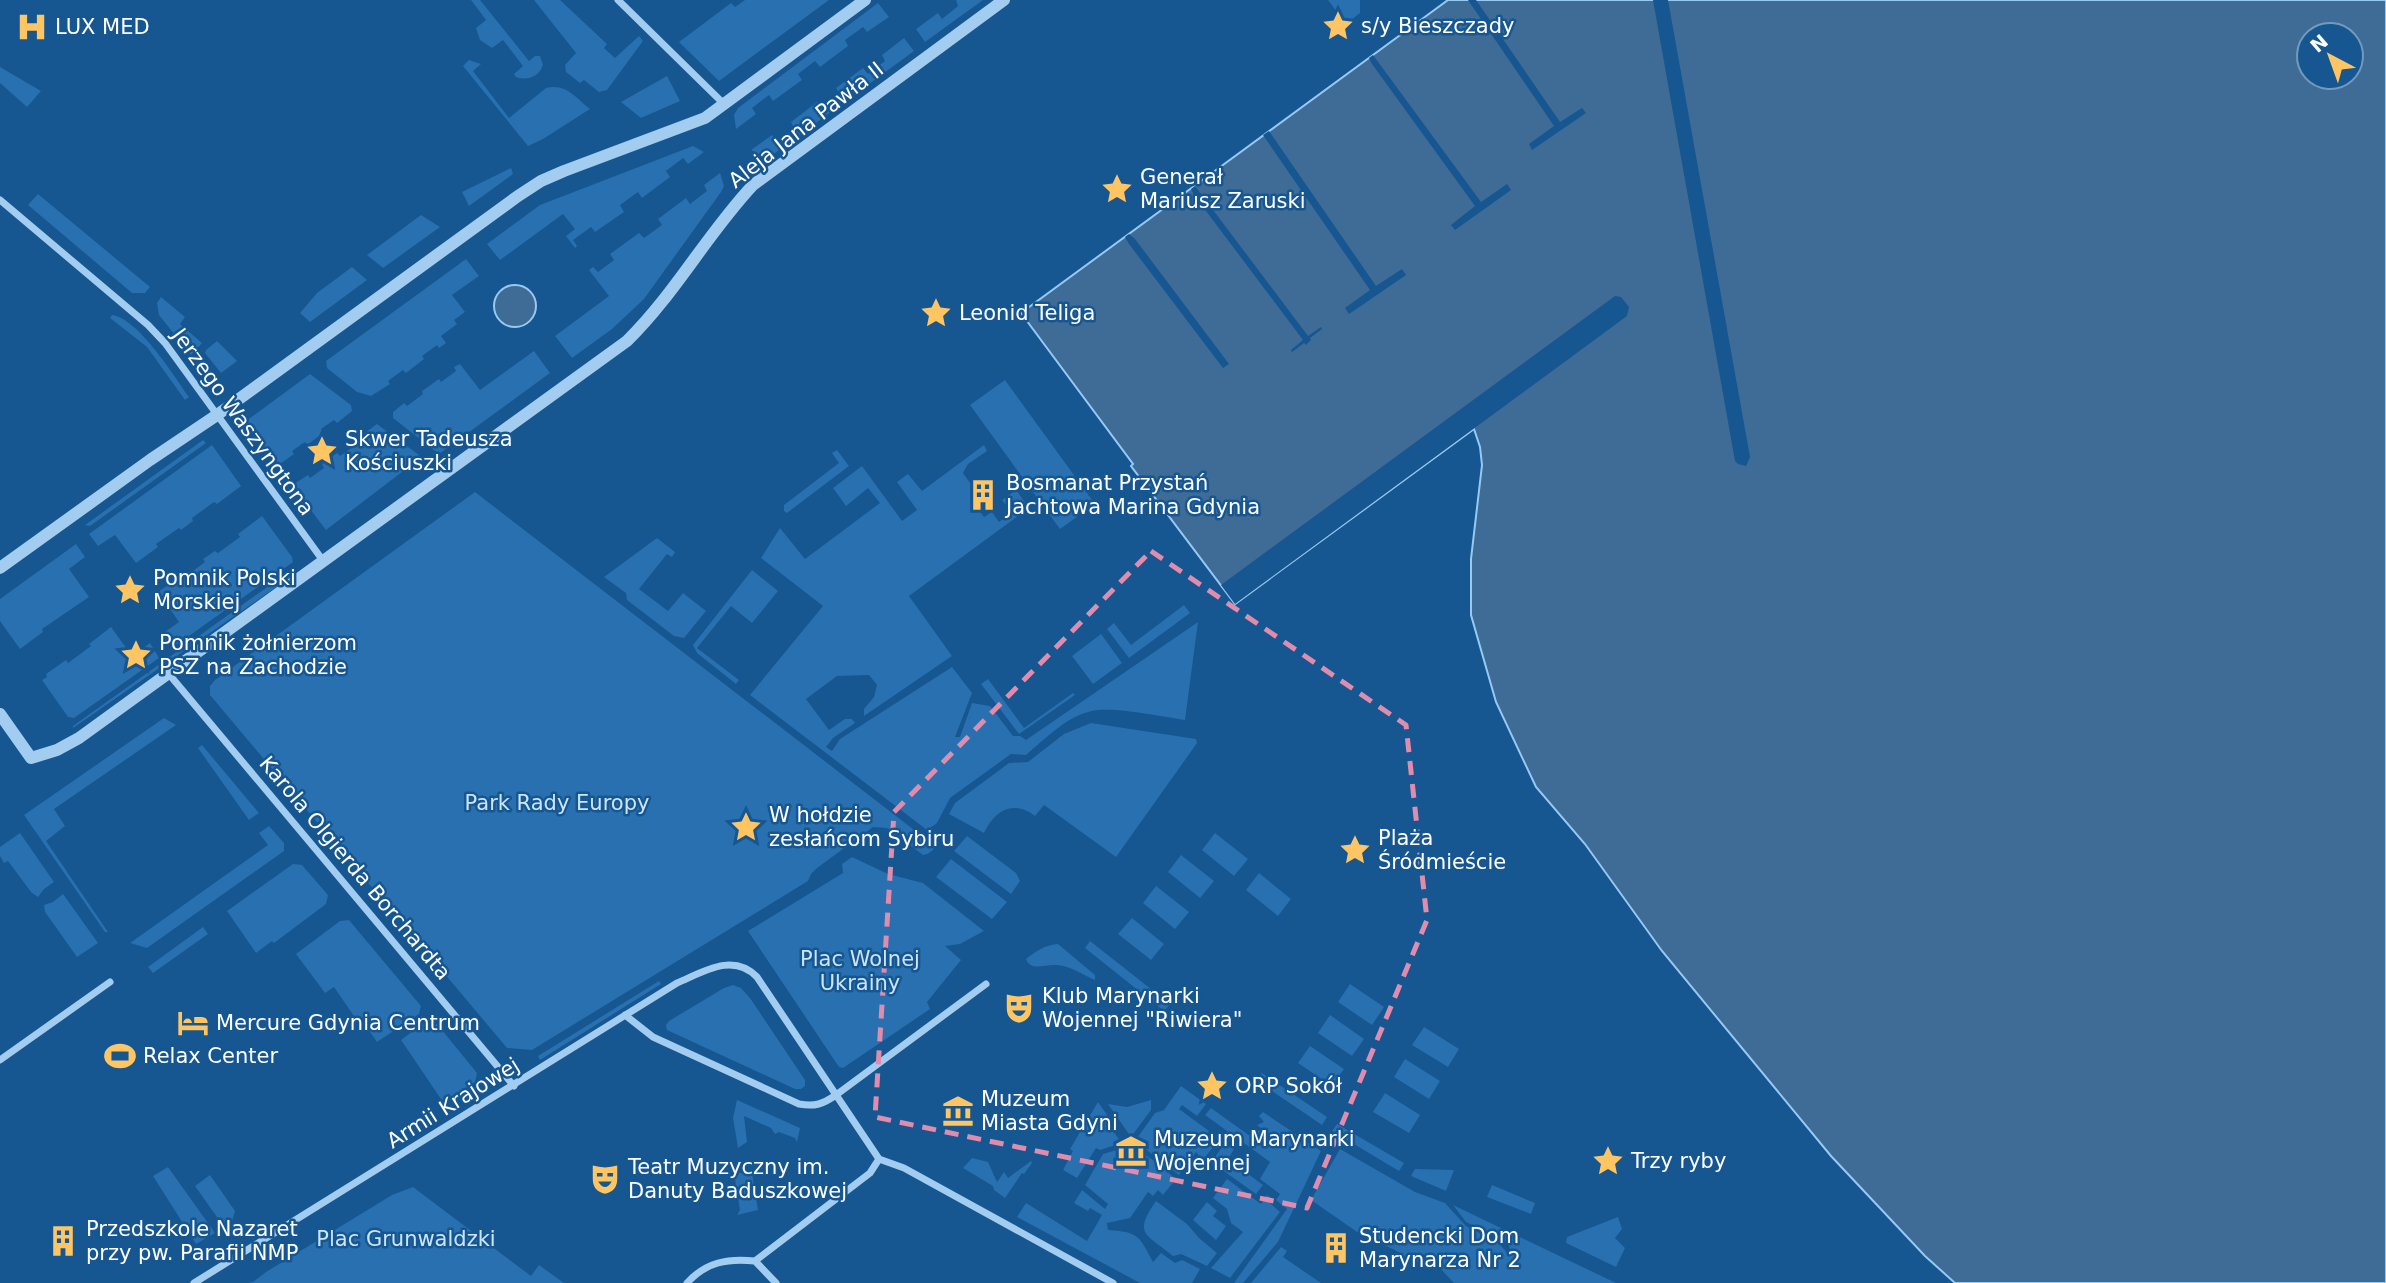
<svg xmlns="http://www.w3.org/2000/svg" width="2386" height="1283" viewBox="0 0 2386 1283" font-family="'DejaVu Sans',sans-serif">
<rect width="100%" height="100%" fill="#165691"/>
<path fill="#2870b0" d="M471,0H480L529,61L535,56H540L543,65C539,77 527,81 516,77L514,74L523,66L503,40L492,48L480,40L476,28L486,20Z
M534,0H560L607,44L604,48L615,58L639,36L643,41L607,90L599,92L584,80L580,83L566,72L565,65L576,53Z
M745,0H829L719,81L679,42L731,3L735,7Z
M956,0H983L925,42L916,29L938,13L942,19L958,6Z
M1328,0H1360V13L1346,24Z
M878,3L889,17L867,32L863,27L845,40L848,46L820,67L815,61L798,74L802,80L773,101L769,95L752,108L756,114L736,129L734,115L738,108Z
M904,38L914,51L775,153L761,155L751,150L772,135L777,141L794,128L791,122L817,102L822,108L840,94L836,88L863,68L868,74L885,61L882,55Z
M469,60L481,64L473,71L509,118L546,88C566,83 575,97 590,109L543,139L528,146L463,66Z
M0,67L41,91L27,107L0,83Z
M667,76L680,101L641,118L621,102Z
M693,146L704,152L688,164L683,158L666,171L670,177L642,198L638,192L620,205L624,212L595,232L591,227L573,240L577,246L575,248L566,236L575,229L563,214L500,260L487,244L540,205Z
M511,168L513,174L469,206L462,192Z
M720,173L724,186L721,192L644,299L612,329L572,358L555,336L609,296L589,270L593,267L598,272L614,260L610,254L639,233L644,238L662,225L658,219L686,198L690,204L707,191L704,185Z
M38,194L150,287L145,293H132L28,205Z
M421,215L440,227L383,268L367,255Z
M466,259L479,276L452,295L465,312L454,320L457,324L441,336L446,343L439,348L437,345L422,356L424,359L406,373L403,370L388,381L390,384L371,396L357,392L327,368L326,361Z
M352,267L367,280L310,322L300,313L317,293Z
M161,297L185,317L180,324L202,343L191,355L159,315L157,303Z
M112,315C138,318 174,376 189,397L185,400L147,347L110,318Z
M217,341L237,361L221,373L205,353L206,350Z
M534,351L550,373L439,454L393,418V412L404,403L407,406L423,394L422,391L439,379L441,382L456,371L454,367L460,364L480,390Z
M310,374L351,405L352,411L337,423L334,420L321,429L323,433L307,445L305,442L292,451L294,454L280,464L276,463L246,421Z
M1005,380L1095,504L1060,529L970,405Z
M377,424L419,455V459L326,530L294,488V484L308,475L310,478L324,468L322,464L337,453L340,456L353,447L351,443Z
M203,440L206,443L90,526L85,525Z
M212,445L241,486L217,504L214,502L192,518L193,521L181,530L179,528L156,544L158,547L136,563L115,535L98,546L89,534Z
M984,445L987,451L968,464L963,473L980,497L973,502L984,517L992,512L999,522L1012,513L1002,500L1016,490L1029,508L909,596L952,656L864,716V709L874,697L877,685L869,675L837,676L806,699L829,730L845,719H852L855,723L833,738L826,747L832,751L840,739L952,667L972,693L955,737H960L972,703L990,706L1013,736H1020L1026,740L1198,622L1185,720C1161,717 1110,705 1088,712C1065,718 1044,740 1026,755L1011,754L950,798L937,823L927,830L750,695L823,606L761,558L780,528L805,559L880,503L868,488L846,506L833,488L862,466L902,521L917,510L897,482L908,474L922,491Z
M837,450L849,466L787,513L784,511V505L839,463L832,453Z
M475,492L935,846C933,851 929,854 923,855L887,828L873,827L817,868L811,874L808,881L532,1050L507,1048L210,695V686L215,680Z
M262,516L292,557L293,562L172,648L162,634L179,622L158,592L180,577L182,579L205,562L203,559L215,551L218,553L240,537L238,534Z
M657,538L675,552L672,557L667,554L639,589L668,611L683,593L706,611L684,638L674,636L627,600L626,593L604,577Z
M76,544L85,557L69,569L89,597L42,629L43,632L20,649L0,621V599Z
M291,570L295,574L73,728V726Z
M752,570L778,591L752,623L731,606L697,648L739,680L736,684L697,653L693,645Z
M1184,605L1190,613L1129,658L1107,629L1114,623L1131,645Z
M111,627L132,656L150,643L159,658L74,718L68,717L42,680L47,677L46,674L66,660L68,663L91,646L89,644Z
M1101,634L1122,663L1093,684L1072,656Z
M988,679L1024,728L1073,693L1075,695L1019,734L981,684Z
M164,718L176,725L54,809L65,826L46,841L108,932H105L24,815Z
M1091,723L1196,739L1197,743L1116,857L1044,805L1035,816C1013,799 994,811 984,833L949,814L955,803L1009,763L1028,762L1064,734Z
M202,745L259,813L249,820L198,748Z
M269,826L284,843V851L147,948L130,943L268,845L259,833Z
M20,833L54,882L44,889L38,897L31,892L8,861L4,863L0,856V847Z
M1215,833L1248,859L1234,876L1202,850Z
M967,836L1016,873L1020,881L1011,894L954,851Z
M1181,855L1214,881L1200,898L1168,872Z
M852,857L888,874L923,883L984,931L960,944L945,946L961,960L927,1002L930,1009L843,1068L839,1067L748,931L843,873L842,864Z
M951,859L1007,902L992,919L936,877Z
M293,864L302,865L328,895L326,904L274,943L272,941L256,953L227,911Z
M1259,873L1291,899L1278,916L1246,890Z
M1156,886L1189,912L1175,929L1143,903Z
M63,894L98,943L77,957L45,912L44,905L53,902Z
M1132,918L1164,944L1151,960L1118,934Z
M349,920L421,1006L419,1014L377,1042L359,1016L356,1019L334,987L325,993L296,954L340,921Z
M203,927L208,934L153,973L148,967Z
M1090,941L1170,1004L1164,1011L1085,948Z
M1058,944L1095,975V980C1083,975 1070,966 1057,965C1045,964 1031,972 1026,959C1036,951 1045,945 1058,944Z
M659,981L661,984L540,1060L538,1056Z
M1350,984L1384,1007L1372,1025L1338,1002Z
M733,985L741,988L750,998L805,1080V1086L801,1089H795L667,1030L666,1025L669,1021L724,988Z
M1330,1015L1364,1039L1352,1056L1318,1033Z
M425,1022L437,1024L477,1073L475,1082L443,1102L401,1040Z
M1424,1027L1459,1049L1448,1067L1412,1045Z
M1310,1046L1344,1069L1332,1086L1298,1063Z
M1405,1059L1440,1081L1429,1099L1394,1077Z
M1262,1073L1327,1117L1322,1125L1257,1081Z
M1181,1086L1206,1104L1197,1116L1182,1105L1179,1109L1209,1131L1204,1140L1213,1147L1203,1160L1196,1152L1179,1175L1135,1141L1155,1113L1164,1110Z
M1385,1093L1420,1115L1409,1133L1373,1112Z
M737,1100L800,1128L797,1142L795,1138L779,1132L775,1134L771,1128L744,1116L747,1142L738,1148L733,1118Z
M1151,1100V1110L1131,1137L1108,1104L1127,1107Z
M1098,1102L1112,1122L1109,1126L1122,1143L1100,1150L1096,1148L1077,1178L1063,1170L1073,1151L1070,1149Z
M1211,1108L1250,1136L1262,1129L1257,1125L1264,1122L1259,1116L1263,1112L1321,1151L1278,1242L1243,1283H1234L1287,1209L1276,1200L1280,1194L1260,1179L1270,1162L1205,1115Z
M1337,1124L1404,1163L1399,1171L1332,1131Z
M1225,1143L1234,1149L1228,1159L1263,1185L1256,1194L1208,1160L1212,1155L1215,1157Z
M1127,1147L1132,1150L1135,1147L1161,1166L1159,1168L1163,1171L1165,1170L1176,1179L1163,1195L1158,1190L1153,1196L1148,1192L1130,1218L1107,1223L1108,1230C1138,1232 1139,1235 1153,1262L1161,1253L1175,1263L1182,1260L1200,1269L1192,1283H1140L1017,1217L1026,1203L1087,1241L1102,1215L1090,1208L1088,1211L1074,1203L1082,1190L1105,1209L1108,1204L1085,1185L1103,1154Z
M1340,1149L1415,1192L1445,1203L1466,1226L1499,1243L1507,1253L1510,1248L1506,1242L1466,1222L1453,1205L1616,1283H1454L1435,1263L1423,1254L1416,1264L1395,1250L1360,1234L1311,1200Z
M972,1158L988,1162L997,1182L1004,1172L1008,1178L1031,1161L1032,1163L1024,1174L1022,1173L1005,1198L994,1190L993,1186L963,1168Z
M168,1167L215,1233L196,1244L153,1176Z
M1415,1169L1454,1170L1446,1191L1411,1176Z
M734,1173H752L758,1210L737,1215L740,1210Z
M210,1175L235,1211L232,1221L224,1227L195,1186Z
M1227,1179L1261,1204L1267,1195L1272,1199L1270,1203L1280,1212L1230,1278L1211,1268L1243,1232L1231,1223L1227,1209L1213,1198Z
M1492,1185L1535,1203L1531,1214L1487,1197Z
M413,1187L531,1276L539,1265L564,1283H247L253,1282L266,1272L392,1195Z
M1156,1201L1187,1224L1199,1238L1217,1253L1207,1266L1181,1254L1173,1256C1147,1234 1132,1235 1156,1201Z
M1207,1202L1217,1211L1213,1216L1226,1226L1216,1240L1193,1220Z
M1618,1217L1622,1229L1615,1238L1625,1248L1616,1267L1566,1243L1567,1237Z
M1281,1247L1287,1251L1283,1257L1321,1283H1251Z"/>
<path fill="#3e6c97" stroke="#96c9f3" stroke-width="2" fill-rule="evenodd" d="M1448,0H2386V1283H1955L1925,1256L1831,1156L1662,951L1585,844L1536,787L1496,702L1471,615V559L1482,465L1480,447L1474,429L1235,604L1131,466L1133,464L1021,313ZM2309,35H2351V77H2309Z
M494 306a21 21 0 1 1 42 0a21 21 0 1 1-42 0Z"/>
<path fill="#165691" d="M1468,0H1476L1560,122L1582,108L1586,113L1532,150L1529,144L1554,126Z
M1653,0H1668L1750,457L1746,466L1738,464L1735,461Z
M1373,55L1481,202L1507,184L1511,190L1455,230L1451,225L1475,206L1372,64L1369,58Z
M1269,131L1376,286L1402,269L1406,275L1349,314L1345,308L1370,290L1263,135Z
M1195,186L1308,336L1321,327L1322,329L1310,338L1311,340L1306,345L1304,343L1292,352L1291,350L1303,340L1194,195L1191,189Z
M1129,234L1135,239L1229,364L1223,368L1129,244L1125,237Z
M1615,296L1621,297L1629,307L1627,316L1235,604L1221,585Z"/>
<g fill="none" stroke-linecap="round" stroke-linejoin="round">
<path stroke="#a3cdf0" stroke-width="7" d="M618,0L724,104
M0,200L148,325L165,343L324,562
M168,673L514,1086
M625,1015L653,1037L799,1104C815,1107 823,1104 836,1095L986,984
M0,1060L110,982
M879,1159L904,1168L1113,1283
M755,1261L870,1173L879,1159
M755,1261L776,1283
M194,1283L677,983C703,972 733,952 757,977L879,1159
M687,1283C706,1262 728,1258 755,1261"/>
<path stroke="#a3cdf0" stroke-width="12" d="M0,568L150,460L217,415L518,196L541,181L564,171L705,118L865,0
M0,714L31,758L57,750L79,738L627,341C675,294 707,234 753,185L1004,0"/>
</g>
<path fill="none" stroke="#e08cad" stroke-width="5" stroke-dasharray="14 9" stroke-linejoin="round" d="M1151,551L1406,725L1427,920L1307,1208L875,1117L894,812Z"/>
<defs>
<symbol id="sight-bare" viewBox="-9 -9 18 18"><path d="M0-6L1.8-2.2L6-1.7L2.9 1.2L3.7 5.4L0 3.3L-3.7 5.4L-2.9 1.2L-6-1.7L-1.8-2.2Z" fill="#ffc563" stroke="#165691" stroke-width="2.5" paint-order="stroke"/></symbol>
<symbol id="hospital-bare" viewBox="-9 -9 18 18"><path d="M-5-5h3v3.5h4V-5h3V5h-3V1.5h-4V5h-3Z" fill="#ffc563" stroke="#165691" stroke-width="2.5" paint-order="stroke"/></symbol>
<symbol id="building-bare" viewBox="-9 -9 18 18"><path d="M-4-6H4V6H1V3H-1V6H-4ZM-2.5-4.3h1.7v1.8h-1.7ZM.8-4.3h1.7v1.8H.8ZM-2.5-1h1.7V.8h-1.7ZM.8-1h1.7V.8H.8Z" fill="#ffc563" stroke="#165691" stroke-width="2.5" paint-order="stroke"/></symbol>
<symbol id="theatre-bare" viewBox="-9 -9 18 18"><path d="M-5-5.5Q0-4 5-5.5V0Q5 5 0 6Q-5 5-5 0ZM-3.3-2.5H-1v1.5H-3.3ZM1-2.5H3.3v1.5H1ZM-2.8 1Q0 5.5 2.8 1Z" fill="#ffc563" stroke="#165691" stroke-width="2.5" paint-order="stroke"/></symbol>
<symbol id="hotel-bare" viewBox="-9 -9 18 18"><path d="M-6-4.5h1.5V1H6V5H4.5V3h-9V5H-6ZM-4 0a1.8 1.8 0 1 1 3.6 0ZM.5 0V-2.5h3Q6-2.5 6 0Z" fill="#ffc563" stroke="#165691" stroke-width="2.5" paint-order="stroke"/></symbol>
<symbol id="stadium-bare" viewBox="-9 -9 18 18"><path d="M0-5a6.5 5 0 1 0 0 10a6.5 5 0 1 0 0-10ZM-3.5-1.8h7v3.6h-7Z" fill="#ffc563" stroke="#165691" stroke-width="2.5" paint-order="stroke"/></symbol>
<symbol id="museum-bare" viewBox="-9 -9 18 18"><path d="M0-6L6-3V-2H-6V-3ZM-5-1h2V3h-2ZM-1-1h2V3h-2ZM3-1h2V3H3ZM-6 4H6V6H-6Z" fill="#ffc563" stroke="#165691" stroke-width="2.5" paint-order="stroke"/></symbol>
</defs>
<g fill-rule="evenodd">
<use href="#sight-bare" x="1316" y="4" width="44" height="44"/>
<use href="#hospital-bare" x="10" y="5" width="44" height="44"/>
<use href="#sight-bare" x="1095" y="167" width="44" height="44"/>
<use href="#sight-bare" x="914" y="291" width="44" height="44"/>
<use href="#sight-bare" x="300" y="429" width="44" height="44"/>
<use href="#building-bare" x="961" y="473" width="44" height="44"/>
<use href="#sight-bare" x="108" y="568" width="44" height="44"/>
<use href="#sight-bare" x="114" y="633" width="44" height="44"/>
<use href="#sight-bare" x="724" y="805" width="44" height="44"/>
<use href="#sight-bare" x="1333" y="828" width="44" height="44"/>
<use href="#theatre-bare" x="997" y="986" width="44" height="44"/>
<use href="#hotel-bare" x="171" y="1001" width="44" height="44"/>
<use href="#stadium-bare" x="98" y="1034" width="44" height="44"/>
<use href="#sight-bare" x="1190" y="1064" width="44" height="44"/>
<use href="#museum-bare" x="936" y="1089" width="44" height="44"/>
<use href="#museum-bare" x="1109" y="1129" width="44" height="44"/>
<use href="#sight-bare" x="1586" y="1139" width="44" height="44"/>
<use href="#theatre-bare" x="583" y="1157" width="44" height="44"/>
<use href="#building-bare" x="41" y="1219" width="44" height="44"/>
<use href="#building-bare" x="1314" y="1226" width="44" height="44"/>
</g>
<g text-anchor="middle" stroke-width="5" stroke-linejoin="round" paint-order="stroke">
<g font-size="21" fill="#fff" stroke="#165691" text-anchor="start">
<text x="1361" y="33">s/y Bieszczady</text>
<text x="55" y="34">LUX MED</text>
<text x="1140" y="184">Generał<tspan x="1140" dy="24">Mariusz Zaruski</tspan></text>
<text x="959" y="320">Leonid Teliga</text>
<text x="345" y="446">Skwer Tadeusza<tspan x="345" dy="24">Kościuszki</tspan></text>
<text x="1006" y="490">Bosmanat Przystań<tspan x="1006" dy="24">Jachtowa Marina Gdynia</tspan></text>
<text x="153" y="585">Pomnik Polski<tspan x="153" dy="24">Morskiej</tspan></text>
<text x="159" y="650">Pomnik żołnierzom<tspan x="159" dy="24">PSZ na Zachodzie</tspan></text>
<text x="769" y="822">W hołdzie<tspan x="769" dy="24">zesłańcom Sybiru</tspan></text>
<text x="1378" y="845">Plaża<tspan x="1378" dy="24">Śródmieście</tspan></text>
<text x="1042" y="1003">Klub Marynarki<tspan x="1042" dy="24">Wojennej "Riwiera"</tspan></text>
<text x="216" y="1030">Mercure Gdynia Centrum</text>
<text x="143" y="1063">Relax Center</text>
<text x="1235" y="1093">ORP Sokół</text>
<text x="981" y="1106">Muzeum<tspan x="981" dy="24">Miasta Gdyni</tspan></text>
<text x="1154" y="1146">Muzeum Marynarki<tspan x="1154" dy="24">Wojennej</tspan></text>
<text x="1631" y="1168">Trzy ryby</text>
<text x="628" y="1174">Teatr Muzyczny im.<tspan x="628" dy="24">Danuty Baduszkowej</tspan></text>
<text x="86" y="1236">Przedszkole Nazaret<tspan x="86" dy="24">przy pw. Parafii NMP</tspan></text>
<text x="1359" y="1243">Studencki Dom<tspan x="1359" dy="24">Marynarza Nr 2</tspan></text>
</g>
<g font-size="21" fill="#fff" stroke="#165691">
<text transform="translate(806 125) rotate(-38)" y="7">Aleja Jana Pawła II</text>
<text transform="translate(243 422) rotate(54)" y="7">Jerzego Waszyngtona</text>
<text transform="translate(355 868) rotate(50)" y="7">Karola Olgierda Borchardta</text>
<text transform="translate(453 1103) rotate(-32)" y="7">Armii Krajowej</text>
</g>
<g font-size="21" fill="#cae5fc" stroke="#165691">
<text x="557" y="810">Park Rady Europy</text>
<text x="860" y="966">Plac Wolnej<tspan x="860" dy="24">Ukrainy</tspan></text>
<text x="406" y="1246">Plac Grunwaldzki</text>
</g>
</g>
<g transform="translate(2330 56) rotate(319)"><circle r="33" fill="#165691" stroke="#739abd" stroke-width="2"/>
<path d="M0-5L12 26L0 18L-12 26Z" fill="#ffc563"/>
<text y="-10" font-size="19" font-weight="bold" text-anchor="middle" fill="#ffffff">N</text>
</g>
</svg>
